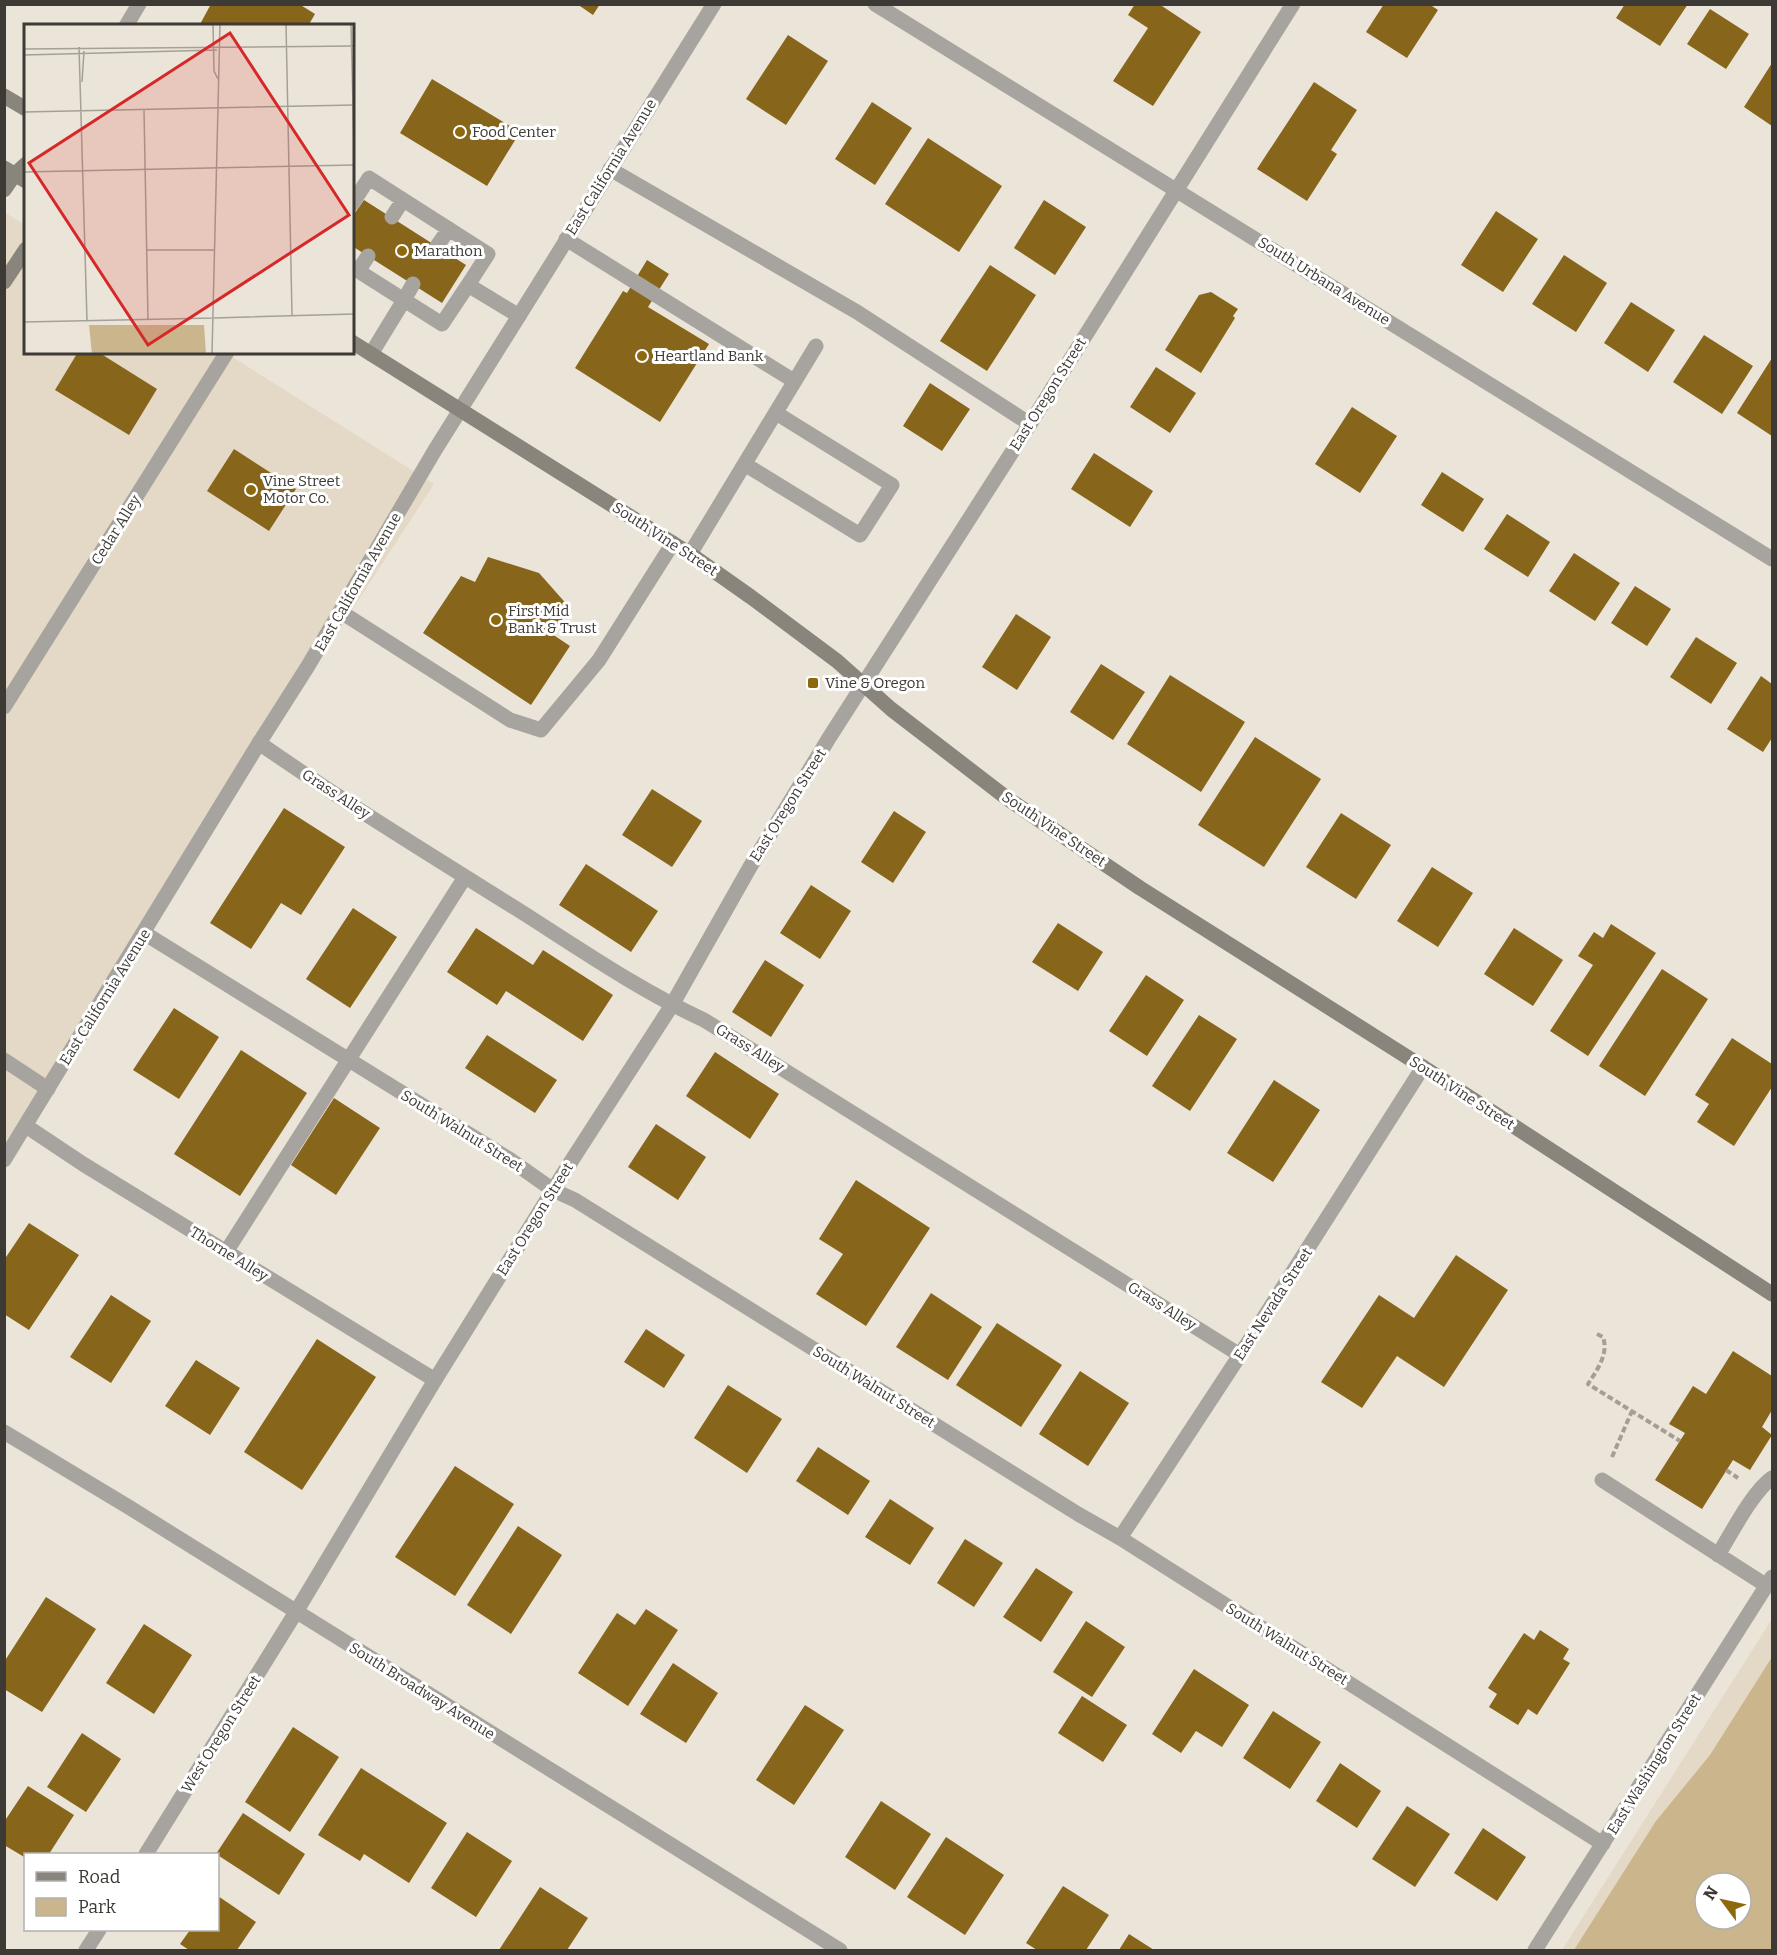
<svg xmlns="http://www.w3.org/2000/svg" width="1777" height="1955" viewBox="0 0 1777 1955" font-family="Bitter,serif">
<rect width="100%" height="100%" fill="#ebe4d8"/>
<path fill="#e4d9c6" fill-rule="evenodd" d="M4,212L25,225L26,352L226,353L434,484L5,1143Z
M1772,1619V1950H1562ZM1705,1883H1741V1919H1705Z"/>
<path fill="#cbb58d" fill-rule="evenodd" d="M1772,1657V1950H1574L1656,1821L1710,1755ZM1705,1883H1741V1919H1705Z"/>
<path fill="#87651b" d="M211,4H299L315,14L308,26H199Z
M577,4H600L593,15Z
M1135,4H1159L1201,32L1153,106L1113,81L1148,28L1128,15Z
M1384,4H1429L1438,10L1407,58L1366,32Z
M1625,4H1688L1660,46L1616,18Z
M1710,9L1749,34L1726,69L1687,44Z
M788,35L828,61L786,125L746,99Z
M1772,63V126L1744,107Z
M432,79L520,132L487,186L400,133Z
M1314,82L1357,110L1331,150L1337,154L1307,201L1257,169Z
M872,102L912,128L875,185L835,159Z
M928,138L1002,186L959,252L885,204Z
M364,200L466,265L442,303L352,246V217Z
M1044,200L1086,227L1055,275L1014,248Z
M1496,211L1538,239L1503,292L1461,265Z
M1564,255L1607,283L1576,332L1532,304Z
M647,260L669,274L648,307L709,344L660,422L575,368L623,291L627,293Z
M990,265L1036,295L987,371L940,341Z
M1211,292L1238,309L1233,316L1235,318L1201,373L1165,350L1199,295Z
M1631,302L1675,330L1648,372L1604,343Z
M1704,335L1753,366L1722,414L1673,382Z
M78,352H98L157,389L129,435L55,390Z
M1772,358V436L1737,413Z
M1156,367L1196,393L1170,433L1130,407Z
M930,383L970,409L942,451L903,426Z
M1352,407L1397,436L1360,493L1315,464Z
M234,449L296,489L269,531L207,491Z
M1094,453L1153,491L1130,527L1071,489Z
M1442,472L1484,499L1463,532L1421,505Z
M1507,514L1550,542L1528,577L1484,549Z
M1574,553L1620,583L1595,621L1549,591Z
M488,557L539,573L570,608L552,634L570,646L531,705L423,633L461,576L475,582Z
M1635,586L1671,609L1647,646L1611,623Z
M1016,614L1051,637L1017,690L982,667Z
M1696,637L1737,663L1711,704L1670,677Z
M1101,664L1145,692L1113,740L1070,712Z
M1170,675L1245,722L1201,792L1127,744Z
M1761,676L1772,684V738L1763,752L1727,729Z
M1255,737L1321,779L1264,867L1198,825Z
M652,789L702,821L672,867L622,835Z
M284,808L345,847L301,915L281,903L251,949L210,923Z
M894,811L926,832L893,883L861,862Z
M1341,813L1391,845L1356,899L1306,867Z
M586,864L658,911L631,952L559,905Z
M1432,867L1473,893L1438,947L1397,921Z
M811,885L851,911L820,959L780,933Z
M353,908L397,937L350,1008L306,979Z
M1058,923L1103,952L1078,991L1032,962Z
M1611,924L1656,953L1588,1056L1550,1031L1593,965L1578,956L1594,932L1603,938Z
M476,928L533,965L543,950L613,995L583,1041L506,991L497,1005L447,972Z
M1514,928L1563,960L1533,1006L1484,974Z
M765,960L804,985L771,1037L732,1012Z
M1662,969L1708,999L1645,1096L1599,1066Z
M1146,975L1184,1000L1147,1056L1109,1031Z
M174,1008L219,1037L179,1099L133,1070Z
M1199,1015L1237,1039L1190,1111L1152,1086Z
M487,1035L557,1080L535,1113L465,1068Z
M1732,1038L1772,1064V1087L1734,1146L1697,1122L1709,1104L1695,1095Z
M241,1050L307,1093L240,1196L174,1154Z
M715,1052L779,1094L750,1139L686,1096Z
M1274,1080L1320,1110L1273,1182L1227,1153Z
M334,1098L380,1128L336,1195L291,1165Z
M656,1124L706,1157L678,1200L628,1167Z
M856,1180L930,1228L866,1326L816,1294L843,1254L819,1239Z
M29,1223L79,1255L29,1330L4,1314V1260Z
M1456,1255L1508,1290L1444,1387L1397,1356L1362,1408L1321,1382L1379,1295L1414,1318Z
M931,1293L982,1327L948,1380L896,1347Z
M111,1295L151,1321L111,1383L70,1357Z
M997,1323L1062,1365L1021,1427L956,1385Z
M646,1329L685,1355L664,1388L624,1362Z
M317,1339L376,1377L302,1490L244,1452Z
M1733,1351L1772,1376V1410L1762,1427L1772,1435L1750,1470L1733,1460L1702,1509L1655,1480L1685,1433L1669,1424L1693,1386L1706,1394Z
M196,1360L240,1388L210,1435L165,1406Z
M1080,1371L1129,1403L1088,1466L1039,1434Z
M728,1385L782,1419L747,1473L694,1438Z
M818,1447L870,1481L848,1515L796,1481Z
M455,1466L514,1504L455,1596L395,1557Z
M890,1499L934,1528L910,1565L865,1537Z
M518,1526L562,1555L511,1634L467,1605Z
M965,1539L1003,1563L974,1607L937,1583Z
M1036,1568L1073,1592L1041,1642L1003,1617Z
M46,1597L96,1629L42,1712L4,1689V1662Z
M646,1609L678,1630L628,1706L578,1673L617,1613L635,1625Z
M1086,1621L1125,1647L1092,1697L1053,1672Z
M144,1624L192,1655L154,1714L106,1683Z
M1540,1630L1569,1649L1563,1659L1570,1663L1537,1715L1528,1709L1518,1725L1489,1707L1497,1694L1488,1688L1524,1633L1534,1640Z
M673,1663L718,1693L686,1743L640,1714Z
M1194,1669L1249,1705L1222,1747L1196,1731L1181,1753L1152,1734Z
M1082,1696L1127,1725L1103,1762L1058,1733Z
M805,1705L844,1730L794,1805L756,1780Z
M1273,1711L1321,1742L1290,1789L1243,1758Z
M293,1727L339,1757L290,1832L245,1802Z
M82,1733L121,1759L86,1812L47,1787Z
M1340,1763L1381,1791L1357,1828L1316,1801Z
M361,1768L447,1823L409,1883L364,1854L360,1861L318,1835Z
M28,1786L74,1815L49,1854H26V1858L4,1845V1822Z
M881,1801L931,1834L895,1890L845,1857Z
M1407,1806L1450,1834L1415,1887L1372,1859Z
M243,1813L305,1854L279,1895L216,1854Z
M1483,1828L1526,1857L1497,1901L1454,1873Z
M467,1832L512,1861L476,1917L431,1888Z
M946,1837L1004,1875L965,1935L907,1897Z
M1063,1886L1109,1915L1086,1950H1037L1026,1943Z
M540,1887L588,1918L567,1950H499Z
M218,1896L256,1922L237,1950H189L180,1944L190,1930H218Z
M1129,1934L1154,1950H1119Z"/>
<g fill="none" stroke-linecap="round" stroke-linejoin="round">
<path stroke="#a49e95" stroke-width="4" stroke-dasharray="6 3" stroke-linecap="butt" d="M1597,1334L1603,1337C1609,1354 1597,1370 1588,1384L1680,1441
M1612,1457L1632,1411
M1726,1470L1738,1478"/>
<path stroke="#a7a49f" stroke-width="15" d="M610,169L857,312L1030,424
M352,204L369,178L488,254L468,285L519,316
M392,217L403,200
M566,239L794,381
M437,246L449,229
M352,267L404,300L413,284
M358,271L368,256
M371,354L404,300L442,324L468,285
M746,465L860,535L892,485L776,413
M690,554L816,346
M341,612L510,720L541,730L599,660L673,543
M4,707L227,352
M259,743C344,802 432,856 520,911C580,949 639,990 704,1020L1240,1355
M4,1060L48,1089
M26,1126L83,1164L435,1380
M226,1252L465,877
M1602,1480L1767,1586
M1718,1555C1731,1534 1753,1491 1772,1478"/>
<path stroke="#a7a49f" stroke-width="15" d="M875,4L1772,559
M126,26L139,4
M144,933L509,1159L553,1190L575,1200L1078,1514L1120,1538L1603,1844
M4,1160L259,743L308,666L435,450L714,4
M4,1432L127,1506L840,1950
M1120,1538L1240,1355L1423,1067
M146,1854L296,1612L435,1380L563,1174L672,1005L750,867L829,738L1030,424L1293,4
M86,1950L99,1930
M1535,1950L1772,1577"/>
<path stroke="#89857d" stroke-width="15" d="M4,96L26,109
M4,168L26,181
M4,190L15,174L26,164
M4,282L26,249
M352,342L690,554L751,597L837,661L891,709L1008,799L1140,888L1423,1067L1772,1294"/>
</g>
<g fill="#8e680c" stroke="#fff" stroke-width="2">
<circle cx="460" cy="132" r="6"/>
<circle cx="402" cy="251" r="6"/>
<circle cx="642" cy="356" r="6"/>
<circle cx="251" cy="490" r="6"/>
<circle cx="496" cy="620" r="6"/>
<rect x="807" y="677" width="12" height="12" rx="3"/>
</g>
<g text-anchor="middle" stroke-width="6" stroke-linejoin="round" paint-order="stroke">
<g font-size="15" fill="#3d3a35" stroke="#fff" text-anchor="start">
<text x="472" y="137">Food Center</text>
<text x="414" y="256">Marathon</text>
<text x="654" y="361">Heartland Bank</text>
<text x="263" y="486">Vine Street<tspan x="263" dy="17">Motor Co.</tspan></text>
<text x="508" y="616">First Mid<tspan x="508" dy="17">Bank &amp; Trust</tspan></text>
<text x="825" y="688">Vine &amp; Oregon</text>
</g>
<g font-size="15" fill="#3d3a35" stroke="#fff">
<text transform="translate(611 167) rotate(-58)" y="5">East California Avenue</text>
<text transform="translate(1324 281) rotate(32)" y="5">South Urbana Avenue</text>
<text transform="translate(1048 394) rotate(-58)" y="5">East Oregon Street</text>
<text transform="translate(116 530) rotate(-58)" y="5">Cedar Alley</text>
<text transform="translate(665 539) rotate(33)" y="5">South Vine Street</text>
<text transform="translate(358 582) rotate(-60)" y="5">East California Avenue</text>
<text transform="translate(336 794) rotate(33)" y="5">Grass Alley</text>
<text transform="translate(788 805) rotate(-58)" y="5">East Oregon Street</text>
<text transform="translate(1054 829) rotate(34)" y="5">South Vine Street</text>
<text transform="translate(105 997) rotate(-58)" y="5">East California Avenue</text>
<text transform="translate(750 1048) rotate(32)" y="5">Grass Alley</text>
<text transform="translate(1462 1093) rotate(33)" y="5">South Vine Street</text>
<text transform="translate(462 1131) rotate(32)" y="5">South Walnut Street</text>
<text transform="translate(535 1219) rotate(-58)" y="5">East Oregon Street</text>
<text transform="translate(229 1254) rotate(32)" y="5">Thorne Alley</text>
<text transform="translate(1273 1304) rotate(-57)" y="5">East Nevada Street</text>
<text transform="translate(1162 1306) rotate(32)" y="5">Grass Alley</text>
<text transform="translate(874 1387) rotate(32)" y="5">South Walnut Street</text>
<text transform="translate(1287 1644) rotate(32)" y="5">South Walnut Street</text>
<text transform="translate(422 1691) rotate(32)" y="5">South Broadway Avenue</text>
<text transform="translate(221 1734) rotate(-58)" y="5">West Oregon Street</text>
<text transform="translate(1654 1764) rotate(-58)" y="5">East Washington Street</text>
</g>
</g>
<g transform="translate(24 24)">
<rect width="330" height="330" fill="#ebe4d8"/>
<path d="M65,301H180L182,330H68Z" fill="#cbb58d"/>
<path fill="none" stroke="#a5a097" stroke-width="1.5" d="M189,0L190,47L194,55M262,0L268,291M327,0L330,125M55,23L63,297M0,25L330,22M0,31L193,26M58,58L60,27M120,86L124,296M0,88L330,81M0,148L330,141M123,226H191M190,294L330,290M0,298L190,294M188,330L196,0"/>
<path fill="#d62828" fill-opacity="0.15" stroke="#d62828" stroke-width="3" d="M206,9L325,191L124,321L5,139Z"/>
<rect width="330" height="330" fill="none" stroke="#3d3a35" stroke-width="3"/>
</g>
<rect width="1777" height="1955" fill="none" stroke="#3d3a35" stroke-width="12"/>
<rect x="24" y="1853" width="195" height="78" fill="#ffffff" stroke="#b1b0ae" stroke-width="1.5"/>
<rect x="36" y="1872" width="30" height="9" fill="#89857d" stroke="#b1b0ae" stroke-width="1.5"/>
<text x="78" y="1883" font-size="18" fill="#3d3a35">Road</text>
<rect x="36" y="1898" width="30" height="18" fill="#cbb58d" stroke="#b1b0ae" stroke-width="1.5"/>
<text x="78" y="1913" font-size="18" fill="#3d3a35">Park</text>
<g transform="translate(1723 1901) rotate(303)"><circle r="28" fill="#ffffff" stroke="#b1b0ae" stroke-width="1.5"/>
<path d="M0-4.5L10 22L0 15L-10 22Z" fill="#8e680c"/>
<text y="-9" font-size="16" font-weight="bold" text-anchor="middle" fill="#3d3a35">N</text>
</g>
</svg>
